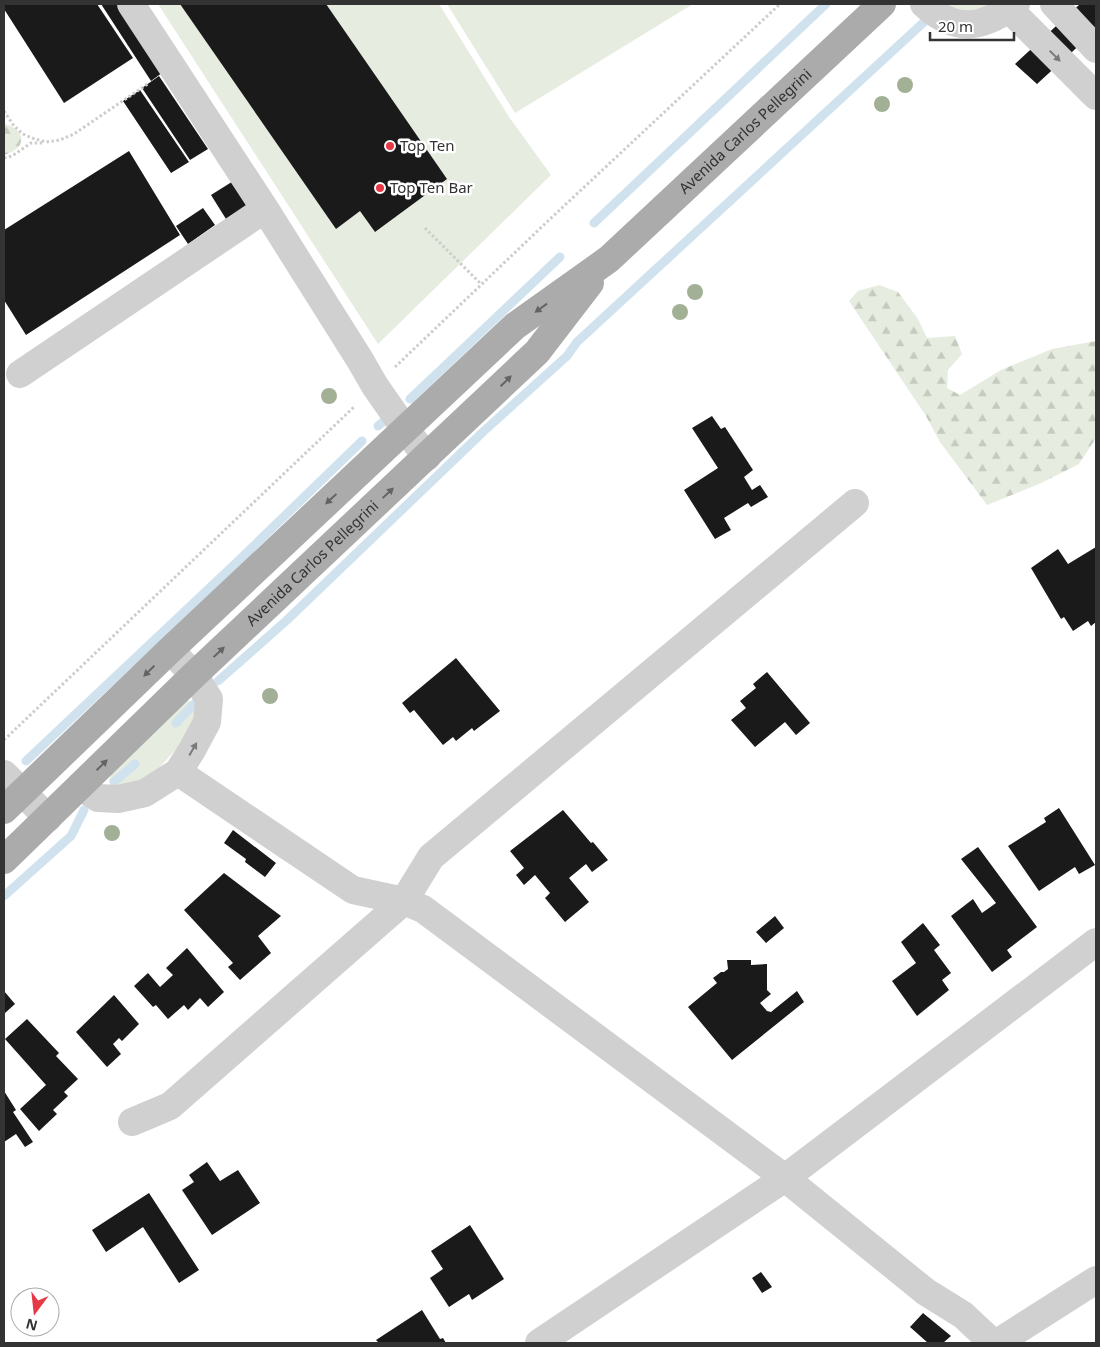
<svg xmlns="http://www.w3.org/2000/svg" width="1100" height="1347" viewBox="0 0 1100 1347" font-family="'Noto Sans',sans-serif">
<defs>
<pattern id="forest-firs" width="22" height="20" patternUnits="userSpaceOnUse" patternTransform="scale(1.25)"><rect width="22" height="20" fill="#e6ecdf"/><path d="M5 1l3.5 6h-7zM16 11l3.5 6h-7z" fill="#c6cbc0"/></pattern>
</defs>
<rect width="100%" height="100%" fill="#fff"/>
<path fill="#e6ecdf" d="M158,4H439L509,117L551,175L378,344Z
M447,4H693L515,113Z
M940,4H1000L963,15Z
M182,701H191L198,709L188,736L150,778L116,786L109,781L112,772Z"/>
<path fill="url(#forest-firs)" d="M5,124C27,130 27,149 4,155V125Z
M879,285L898,292L918,319L927,338L955,336L962,354L948,370L947,388L960,395L1001,370L1052,349L1096,341V438L1079,464L1039,484L987,505L940,442L926,416L849,301L858,291Z"/>
<g fill="none" stroke-linecap="round" stroke-linejoin="round">
<path stroke="#cfe2ee" stroke-width="9" d="M594,223L826,4
M410,399L560,257
M378,426L384,421
M218,681L287,620L485,430L567,356L577,342L924,22
M176,723L196,702
M26,761L235,564L362,441
M114,782L135,764
M4,896L71,836L84,810"/>
</g>
<path fill="#1a1a1a" d="M4,4H97L133,58L64,103L4,9Z
M101,4H124L166,70L151,81Z
M180,4H326L447,179L375,232L360,211L336,229Z
M1080,4H1096V30L1037,84L1015,64Z
M159,76L208,149L190,160L142,88Z
M140,90L189,162L171,173L123,101Z
M129,151L180,235L26,335L4,300V230Z
M254,168L269,192L226,219L211,195Z
M203,208L215,225L188,244L176,226Z
M712,416L721,429L725,427L753,470L744,477L752,490L760,485L768,497L751,507L748,503L724,518L731,530L715,539L684,490L718,468L692,428Z
M1096,547V622L1091,626L1088,621L1073,631L1064,617L1061,619L1031,568L1058,549L1068,564Z
M456,658L500,711L474,731L472,728L456,741L453,737L443,745L414,710L410,713L402,703Z
M767,672L810,723L796,735L785,722L755,747L731,720L746,708L740,701L756,688L753,684Z
M1059,808L1095,865L1079,874L1075,867L1039,891L1008,846L1046,822L1044,818Z
M563,810L591,843L593,842L608,860L592,872L586,864L569,878L589,902L565,922L545,898L550,893L535,875L524,885L516,875L524,868L510,851Z
M233,830L276,863L265,877L245,862L246,859L224,843Z
M978,847L1037,927L1007,950L1012,957L992,972L951,916L973,899L982,913L996,903L961,859Z
M224,873L281,916L258,936L271,953L240,980L228,967L233,963L184,910Z
M775,916L784,928L766,943L756,932Z
M923,923L940,945L934,950L951,973L942,980L949,990L917,1016L892,981L916,963L901,942Z
M187,948L224,992L208,1007L200,998L188,1010L184,1005L168,1019L156,1005L153,1007L134,986L148,973L160,987L173,975L166,968Z
M727,960H751V965L767,964V990L771,994L760,1003L767,1011L771,1012L797,991L804,1002L732,1060L688,1007L717,983L713,978L721,972H724L728,969Z
M4,991L15,1004L5,1013L4,1012Z
M114,995L139,1024L122,1041L119,1038L113,1044L121,1054L107,1067L76,1032Z
M27,1019L59,1053L56,1056L78,1079L64,1092L68,1096L53,1110L57,1114L39,1131L20,1109L46,1085L5,1039Z
M4,1091L16,1110L13,1112L33,1142L25,1147L16,1134L4,1142Z
M207,1162L220,1181L238,1170L260,1203L212,1235L182,1190L194,1182L189,1175Z
M149,1193L199,1270L179,1283L143,1227L106,1252L92,1230Z
M470,1225L504,1279L472,1300L469,1294L449,1307L430,1278L443,1269L431,1251Z
M761,1272L772,1287L762,1293L752,1278Z
M422,1310L440,1339L443,1338L446,1343H379L376,1340Z
M923,1313L951,1336L943,1343H928L910,1327Z"/>
<g fill="none" stroke-linecap="round" stroke-linejoin="round">
<path stroke="#cdcdcd" stroke-width="3" stroke-dasharray="2.5 2.5" stroke-linecap="butt" d="M4,111L14,126L23,134L32,138L46,142L60,140L74,134L149,83
M4,158L12,156L31,143H42
M425,228L481,284
M395,367L549,220L780,4
M4,740L355,406"/>
<path stroke="#d0d0d0" stroke-width="28" d="M131,4L265,209L360,360L375,386L405,429L427,457
M924,4C956,34 983,28 1016,4
M1054,4L1096,49
M1009,9L1096,96
M20,374L265,209
M178,772L353,890L404,901L423,909L785,1178L926,1292L963,1315L993,1343
M4,774L48,818
M80,786L98,798L118,799L145,793L178,772L192,750L207,722L209,699L194,675L170,650
M132,1122L170,1106L404,901L431,857L855,503
M539,1343L785,1178L1096,942
M997,1343L1096,1280"/>
<g stroke="#ababab" stroke-width="28">
<path id="s1" d="M4,810L170,650L515,326L609,259L882,4"/>
<path id="s2" d="M4,860L194,675L537,352L590,283"/>
</g>
</g>
<g fill="#a2b095">
<circle cx="905" cy="85" r="8"/>
<circle cx="882" cy="104" r="8"/>
<circle cx="695" cy="292" r="8"/>
<circle cx="680" cy="312" r="8"/>
<circle cx="329" cy="396" r="8"/>
<circle cx="270" cy="696" r="8"/>
<circle cx="112" cy="833" r="8"/>
</g>
<defs><path id="oneway-solid" d="M-6-.8H1V-3.2L6.5 0L1 3.2V.8H-6Z" transform="scale(1.25)"/></defs>
<g fill="#7a7a7a">
<use href="#oneway-solid" transform="translate(1055 56) rotate(45)"/>
<use href="#oneway-solid" transform="translate(193 749) rotate(-60)"/>
</g>
<g fill="#636363">
<use href="#oneway-solid" transform="translate(541 308) rotate(144)"/>
<use href="#oneway-solid" transform="translate(506 381) rotate(-44)"/>
<use href="#oneway-solid" transform="translate(388 493) rotate(-43)"/>
<use href="#oneway-solid" transform="translate(331 499) rotate(137)"/>
<use href="#oneway-solid" transform="translate(219 652) rotate(-43)"/>
<use href="#oneway-solid" transform="translate(149 671) rotate(136)"/>
<use href="#oneway-solid" transform="translate(102 765) rotate(-44)"/>
</g>
<g fill="#e63946" stroke="#fff" stroke-width="2">
<circle cx="390" cy="146" r="5"/>
<circle cx="380" cy="188" r="5"/>
</g>
<g text-anchor="middle" stroke-width="5" stroke-linejoin="round" paint-order="stroke">
<g font-size="15" fill="#333" stroke="#fff">
<text dy="5" stroke="none"><textPath href="#s1" startOffset="1006">Avenida Carlos Pellegrini</textPath></text>
<text dy="5" stroke="none"><textPath href="#s2" startOffset="428">Avenida Carlos Pellegrini</textPath></text>
</g>
<g font-size="15" fill="#333" stroke="#fff" text-anchor="start">
<text x="400" y="151">Top Ten</text>
<text x="390" y="193">Top Ten Bar</text>
</g>
</g>
<rect width="1100" height="1347" fill="none" stroke="#333333" stroke-width="10"/>
<g transform="translate(35 1312) rotate(195)"><circle r="24" fill="#ffffff" stroke="#adadad"/>
<path d="M0-4L9 19L0 12L-9 19Z" fill="#e63946"/>
<text y="-8" font-size="14" font-weight="bold" text-anchor="middle" fill="#333333">N</text>
</g>
<path d="M930 32v8h84v-8" fill="none" stroke="#333333" stroke-width="2.5"/>
<text x="938" y="32" font-size="15" fill="#333333" stroke="#ffffff" stroke-width="4" paint-order="stroke">20 m</text>
</svg>
